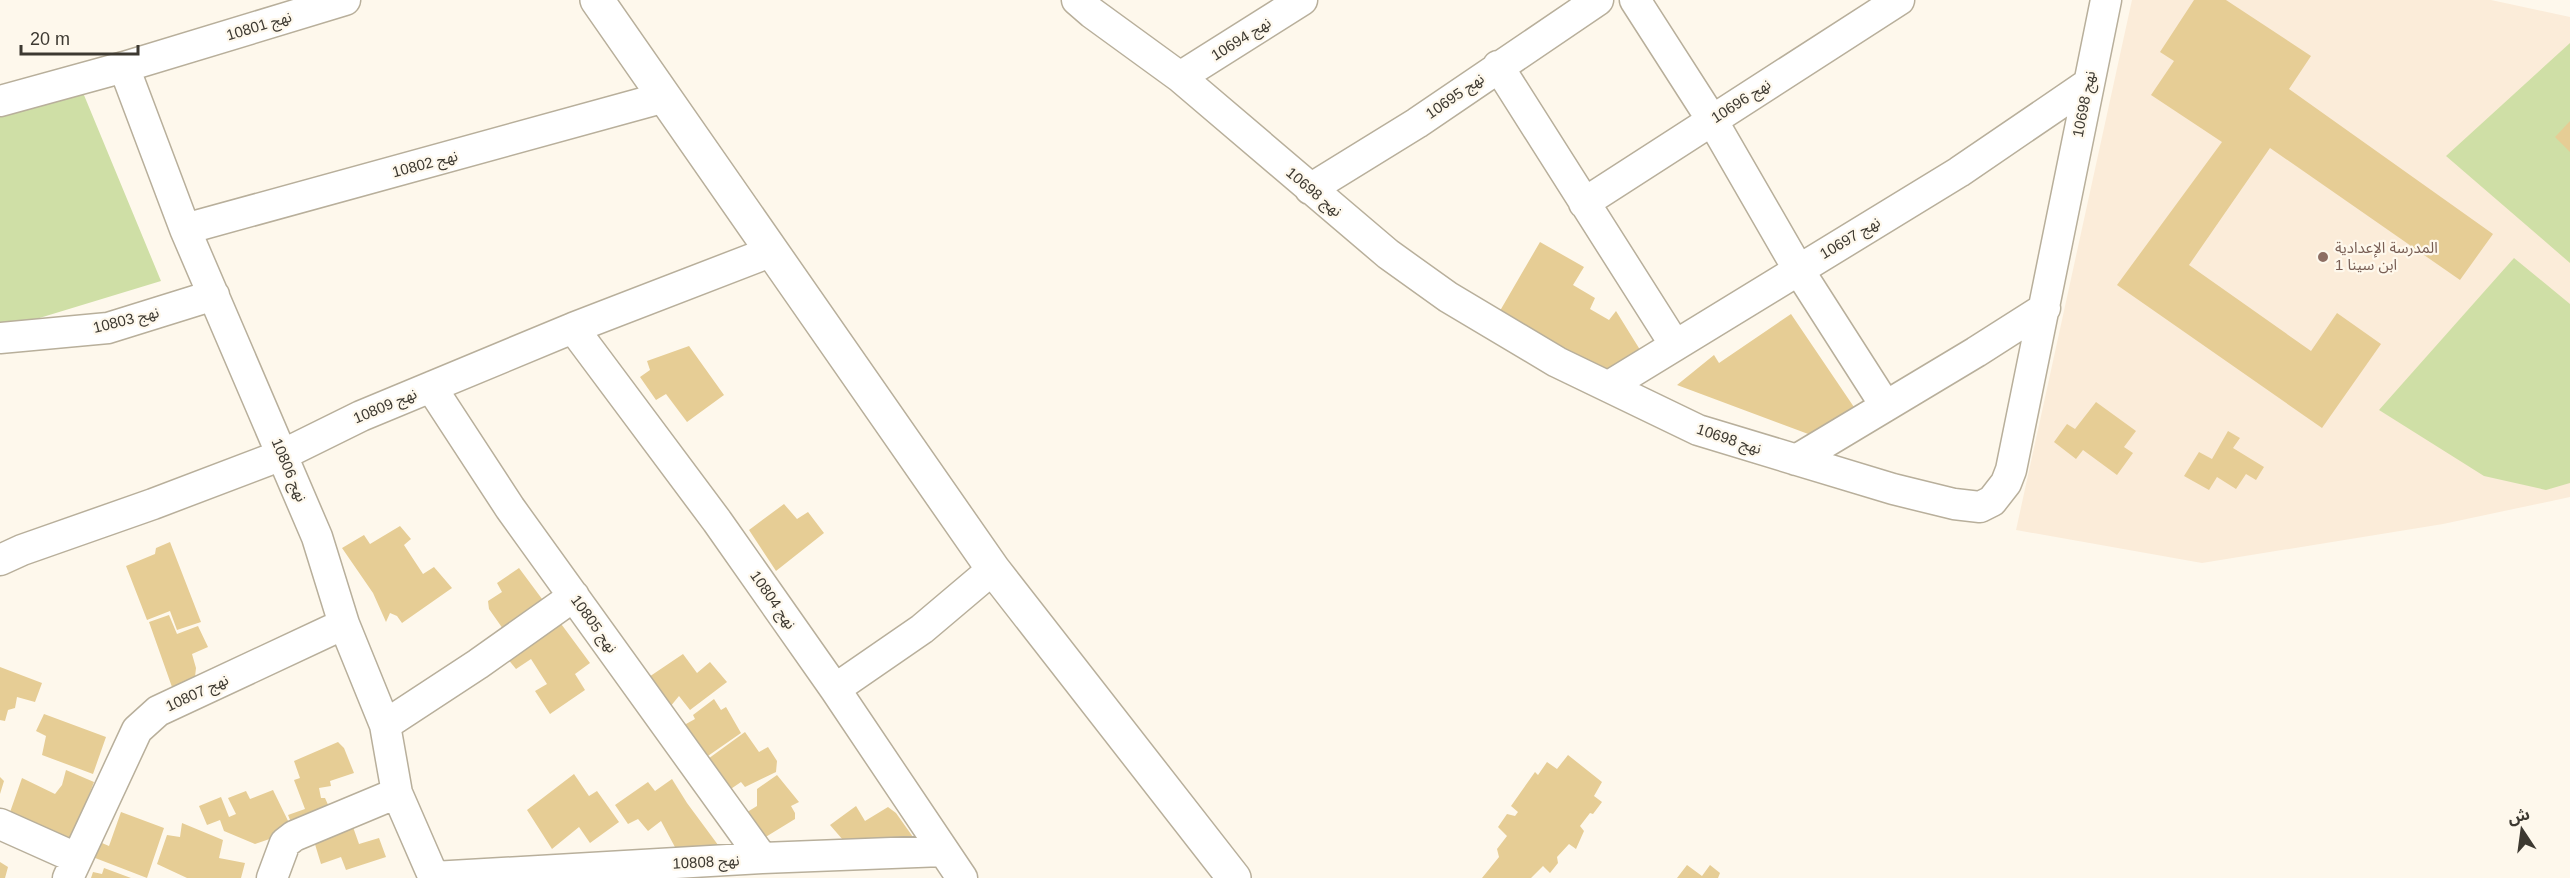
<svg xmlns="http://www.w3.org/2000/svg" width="2570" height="878" viewBox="0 0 2570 878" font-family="Helvetica,'Noto Sans Arabic',sans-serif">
<rect width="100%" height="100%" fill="#fef8ec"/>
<path fill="#fbecd9" d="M2132,0H2491L2570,17V497L2443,524L2202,563L2016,530Z"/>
<path fill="#cfdfa6" d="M2570,43V263L2446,156Z
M79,83L161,281L0,330V116L14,103Z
M2514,258L2570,304V483L2546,490L2484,476L2379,410Z"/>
<path fill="#e6cd95" d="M2194,0H2226L2311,56L2289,89L2493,234L2460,280L2270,148L2189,265L2311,351L2337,313L2381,344L2322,428L2117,285L2222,142L2151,95L2174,61L2160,52Z
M2570,121V152L2555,137Z
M1540,242L1584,267L1573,285L1595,298L1590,309L1609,320L1616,311L1642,353L1608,378L1497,316Z
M1791,314L1858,413L1819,438L1677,385L1714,355L1719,363Z
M689,346L724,395L687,422L666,394L656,400L640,377L650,370L647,361Z
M2096,402L2136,431L2124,447L2133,453L2117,475L2083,450L2076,459L2054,442L2067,424L2075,429Z
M2228,431L2240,438L2233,448L2264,467L2256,480L2246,474L2236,489L2217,477L2209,490L2184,476L2199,452L2212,459Z
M784,504L797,519L808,512L824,533L776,571L749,530Z
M400,526L411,539L404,545L423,574L434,567L452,588L402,623L397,616L390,613L386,622L373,593L342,548L364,535L370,544Z
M170,542L201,622L177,630L170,611L147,620L126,566L155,554L156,548Z
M519,568L548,607L508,636L489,609L488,601L502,592L497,583Z
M169,615L177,634L198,626L208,647L192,654L196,668L195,677L172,687L149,622Z
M556,617L590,663L575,674L585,690L550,714L535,691L547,684L531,659L516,669L503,653Z
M683,654L697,673L710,662L727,682L690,710L679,696L665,713L640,683Z
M0,667L42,683L35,702L17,697L15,708L8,710L5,721L0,720Z
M714,699L721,710L726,707L741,733L705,758L677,729L695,719L693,715Z
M44,714L106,737L93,774L42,755L46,736L36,731Z
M745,732L759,752L768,747L777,761L776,772L745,787L741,782L722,795L701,764Z
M338,742L344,748L354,773L330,781L331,786L319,788L321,798H325L334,818L295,832L288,815L305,809L294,780L300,778L294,761Z
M1568,755L1602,782L1594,796L1602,802L1593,814L1590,813L1580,826L1584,831L1576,849L1569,844L1557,857L1558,863L1550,873L1543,866L1531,878H1482L1499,857L1497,849L1507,836L1498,827L1507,814L1515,816L1518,812L1511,806L1535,772L1538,775L1547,762L1557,769Z
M66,770L94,782L71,841L9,815L22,778L55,794L62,785Z
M574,774L589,796L597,791L619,822L590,843L579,827L552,849L527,810Z
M777,775L799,802L791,806L795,813V819L764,838L744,814L757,806V789Z
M0,777L4,781L0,794Z
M672,779L687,803L721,849H676L661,821L648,831L638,819L628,824L615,805L648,782L655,791Z
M273,790L293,831L255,844L224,831L220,820L207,825L199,806L221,797L229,817L236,814L228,798L246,791L250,799Z
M856,806L865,821L888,807L896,813L913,837L843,840L830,825Z
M121,812L164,828L147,878L90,856L95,840L109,846Z
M182,823L223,840L219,858L245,863L241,878H187L157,864L167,835L180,837Z
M353,827L359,844L379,838L386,857L346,870L341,857L321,864L314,841Z
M0,862L8,867L5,878H0Z
M1687,865L1702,876L1710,865L1720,873L1718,878H1677Z
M104,868L131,878H91L93,872L102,874Z"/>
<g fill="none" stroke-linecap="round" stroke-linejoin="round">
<defs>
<path id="street" d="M1077,0L1092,13L1180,77L1388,254L1448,297L1557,362L1698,430L1893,489L1954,504L1980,507L1992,501L2006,483L2011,470L2106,0
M1635,0L1712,120L1798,269L1885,405
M1498,66L1675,345
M124,67L185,229L317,537L344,624L385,725L397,793L434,878
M1180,77L1302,0
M0,101L124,67L345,0
M1310,189L1417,123L1598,0
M1584,203L1899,0
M185,229L665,97
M573,328L717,521L835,689L962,878
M0,338L108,328L214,295
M1609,386L1959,172L2088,84
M431,387L510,508L762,858
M1796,460L1976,352L2045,308
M0,560L22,550L153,504L282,455L361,416L573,328L770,252
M835,689L922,629L993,569
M385,725L478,664L574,596
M0,824L76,858
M433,877L762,858L943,851
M68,878L137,730L158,711L344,624
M272,878L285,843L294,836L397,793"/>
<path id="secondary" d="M597,0L993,569L1234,878"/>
</defs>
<use href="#street" stroke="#b8af9b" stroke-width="33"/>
<use href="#secondary" stroke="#b8af9b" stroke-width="36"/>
<use href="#street" stroke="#fff" stroke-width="30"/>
<use href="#secondary" stroke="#fff" stroke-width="33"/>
</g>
<circle fill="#8d6e63" stroke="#fef8ec" stroke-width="2" cx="2323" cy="257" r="6"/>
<g text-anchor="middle" stroke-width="4.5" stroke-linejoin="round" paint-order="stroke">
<g font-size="15" fill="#3d3931" stroke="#fef8ec">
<text transform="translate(259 26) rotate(-17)" y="5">نهج 10801</text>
<text transform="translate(1241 39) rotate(-32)" y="5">نهج 10694</text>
<text transform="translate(1455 96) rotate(-35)" y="5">نهج 10695</text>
<text transform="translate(1741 101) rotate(-33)" y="5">نهج 10696</text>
<text transform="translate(2084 104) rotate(-79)" y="5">نهج 10698</text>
<text transform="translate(425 164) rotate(-15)" y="5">نهج 10802</text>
<text transform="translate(1314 192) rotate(40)" y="5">نهج 10698</text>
<text transform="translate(1850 238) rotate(-31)" y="5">نهج 10697</text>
<text transform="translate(126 320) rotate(-14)" y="5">نهج 10803</text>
<text transform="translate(385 406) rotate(-23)" y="5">نهج 10809</text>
<text transform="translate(1729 439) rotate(18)" y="5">نهج 10698</text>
<text transform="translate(289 470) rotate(67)" y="5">نهج 10806</text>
<text transform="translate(773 600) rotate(55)" y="5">نهج 10804</text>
<text transform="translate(594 624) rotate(54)" y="5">نهج 10805</text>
<text transform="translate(197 693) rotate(-25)" y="5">نهج 10807</text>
<text transform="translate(706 862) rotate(-3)" y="5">نهج 10808</text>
</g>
<g font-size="15" fill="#785e54" stroke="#fef8ec" text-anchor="start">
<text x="2335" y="253">المدرسة الإعدادية<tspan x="2335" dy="17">ابن سينا 1</tspan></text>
</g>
</g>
<g transform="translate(2522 830) rotate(347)" stroke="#fef8ec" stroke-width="4.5" paint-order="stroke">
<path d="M0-4.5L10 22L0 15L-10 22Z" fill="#3d3931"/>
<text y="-9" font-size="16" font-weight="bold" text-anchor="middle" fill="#3d3931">ش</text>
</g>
<path d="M21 45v9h117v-9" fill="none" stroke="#3d3931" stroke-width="3"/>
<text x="30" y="45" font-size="18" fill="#3d3931" stroke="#fef8ec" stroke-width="4.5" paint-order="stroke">20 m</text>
</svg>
